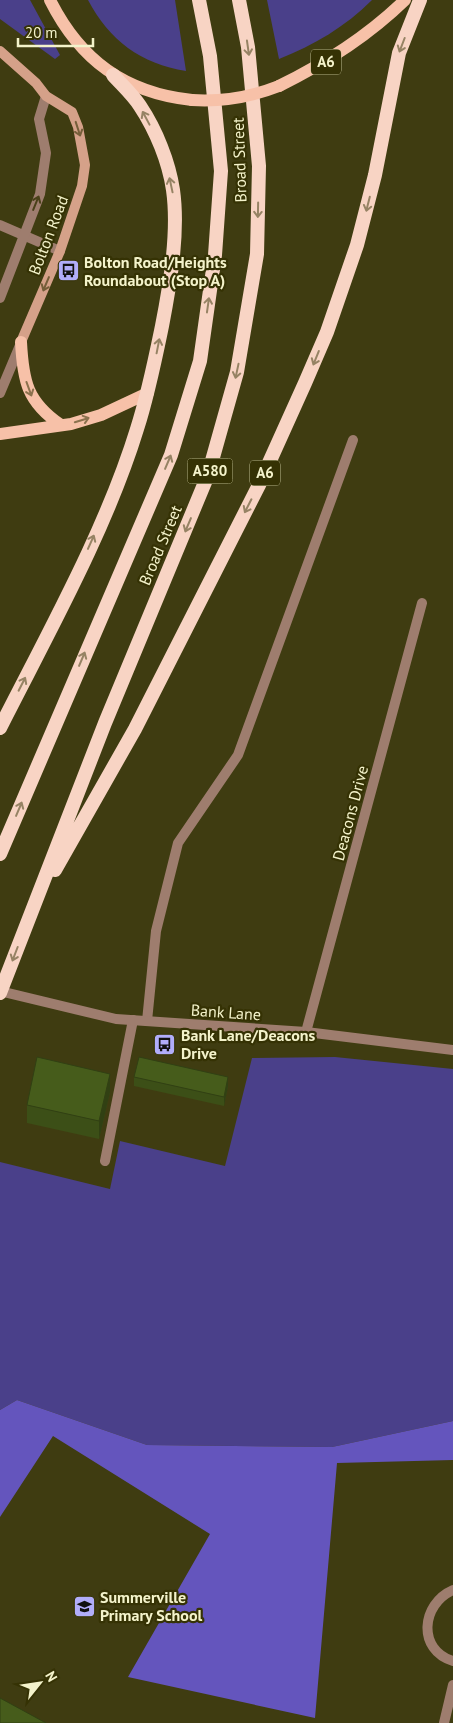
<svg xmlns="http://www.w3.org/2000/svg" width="453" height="1723" viewBox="0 0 453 1723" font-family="'PT Sans',sans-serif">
<rect width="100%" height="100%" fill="#3f3c11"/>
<path fill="#4a408a" d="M0,0H30L60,55L55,59L0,19Z
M88,0H175L186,71C141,64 109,40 88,0Z
M267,0H372C345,27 314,45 279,59Z
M335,1057L453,1069V1421L332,1447L147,1445L17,1400L0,1410V1162L110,1189L120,1141L225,1166L252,1058Z"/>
<path fill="#6455bd" d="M17,1400L147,1445L332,1447L453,1421V1460L337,1463L315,1718L128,1677L210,1534L53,1436L0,1517V1410Z"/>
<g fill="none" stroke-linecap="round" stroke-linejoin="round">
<path stroke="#9e7d6e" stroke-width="10" d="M0,225L60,251
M147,1021L156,931L178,843L238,755L353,440
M105,1161L133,1020"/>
<path stroke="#9e7d6e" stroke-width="10" d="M0,991L116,1019L306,1032L453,1050
M306,1032L422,603
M453,1590C421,1604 417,1650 453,1661
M444,1723L453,1685"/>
<path stroke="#9e7d6e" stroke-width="10" d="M0,298L40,194L46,153L39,119L46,96
M0,393L21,343"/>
<path stroke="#d5a189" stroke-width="10" d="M0,51L36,83L46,96L72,112L78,127L85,165L82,186L60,251L21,342"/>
<path stroke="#f7c1a8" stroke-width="12" d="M50,0C80,60 125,93 192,100
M279,86C326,63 368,36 405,0
M21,342C23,381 27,402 61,425
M0,434L71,424L101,415L148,393"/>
<path stroke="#f8d4c4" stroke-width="14" d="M0,728C48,633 106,530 137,429C148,395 155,360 162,326C170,285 179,232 173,190C169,162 156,130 140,106C133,95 122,85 113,75
M0,854L171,455L200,361L215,255L221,171L210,56L199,0
M55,870L135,729L259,485L305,383L327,332L357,245L375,175L399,53L420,0
M0,993L105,723L208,475L237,372L257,254L259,166L248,47L239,0"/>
<path stroke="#f7c1a8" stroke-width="12" d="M192,100C223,102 251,97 279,86"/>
</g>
<path fill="#3c4f17" d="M134,1077L228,1086L224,1106L134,1086Z
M110,1092L99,1139L27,1123V1105Z"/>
<path fill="#314013" d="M110,1074V1092L99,1139V1121Z
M228,1077V1086L224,1106V1097Z"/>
<path fill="#465c1b" stroke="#314013" d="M37,1057L110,1074L99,1121L27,1105Z
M139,1057L228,1077L224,1097L134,1077Z
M0,1698L46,1723H0Z"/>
<defs><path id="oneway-shaft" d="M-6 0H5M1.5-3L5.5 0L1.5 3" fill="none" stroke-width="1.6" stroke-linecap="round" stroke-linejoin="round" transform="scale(1.25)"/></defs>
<g stroke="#968364">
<use href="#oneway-shaft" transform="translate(402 45) rotate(111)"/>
<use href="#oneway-shaft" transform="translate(248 48) rotate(82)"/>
<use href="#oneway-shaft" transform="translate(146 118) rotate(-118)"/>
<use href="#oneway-shaft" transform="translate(171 185) rotate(-102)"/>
<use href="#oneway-shaft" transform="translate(368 204) rotate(104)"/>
<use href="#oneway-shaft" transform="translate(258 210) rotate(91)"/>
<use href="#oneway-shaft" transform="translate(208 305) rotate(-82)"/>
<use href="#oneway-shaft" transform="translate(158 346) rotate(-79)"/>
<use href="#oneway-shaft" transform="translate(316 358) rotate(112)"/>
<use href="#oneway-shaft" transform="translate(237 371) rotate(102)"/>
<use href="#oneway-shaft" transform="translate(168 462) rotate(-67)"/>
<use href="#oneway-shaft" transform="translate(248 506) rotate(117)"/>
<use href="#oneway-shaft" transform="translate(188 525) rotate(113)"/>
<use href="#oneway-shaft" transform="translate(91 542) rotate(-66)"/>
<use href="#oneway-shaft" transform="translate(82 659) rotate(-67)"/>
<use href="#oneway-shaft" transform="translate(22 684) rotate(-63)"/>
<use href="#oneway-shaft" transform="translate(19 809) rotate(-67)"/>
<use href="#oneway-shaft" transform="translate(15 954) rotate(111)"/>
</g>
<g stroke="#755e39">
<use href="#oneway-shaft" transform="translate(78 129) rotate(72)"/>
<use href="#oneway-shaft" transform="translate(46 284) rotate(113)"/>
</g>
<use stroke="#4a4119" href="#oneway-shaft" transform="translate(36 203) rotate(-68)"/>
<g stroke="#8c724e">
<use href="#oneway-shaft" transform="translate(29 389) rotate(70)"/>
<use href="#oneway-shaft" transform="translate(82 420) rotate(-17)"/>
</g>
<defs>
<symbol id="bus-square" viewBox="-11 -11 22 22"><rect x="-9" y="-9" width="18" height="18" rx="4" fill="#b1adfa" stroke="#353204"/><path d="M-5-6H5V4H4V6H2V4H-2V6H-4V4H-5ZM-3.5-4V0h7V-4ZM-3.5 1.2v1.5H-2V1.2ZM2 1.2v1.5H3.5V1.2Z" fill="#111"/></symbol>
<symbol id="school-square" viewBox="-11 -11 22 22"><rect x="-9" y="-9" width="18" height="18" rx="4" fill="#b1adfa" stroke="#353204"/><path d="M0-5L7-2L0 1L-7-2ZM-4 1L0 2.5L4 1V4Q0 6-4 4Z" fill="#111"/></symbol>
</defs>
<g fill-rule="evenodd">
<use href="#bus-square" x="56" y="258" width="25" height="25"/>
<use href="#bus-square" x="152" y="1032" width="25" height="25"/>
<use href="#school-square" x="72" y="1594" width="25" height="25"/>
</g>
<g text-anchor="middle" stroke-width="4.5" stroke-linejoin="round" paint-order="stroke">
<g fill="#353204" stroke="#bbb98f" stroke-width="1">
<rect x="311" y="49.5" width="30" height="25" rx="4"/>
<rect x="187.5" y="458.5" width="45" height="25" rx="4"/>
<rect x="250" y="460.5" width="30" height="25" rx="4"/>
</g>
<g font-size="15" font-weight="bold" fill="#f4f3cb">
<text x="326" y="67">A6</text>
<text x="210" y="476">A580</text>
<text x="265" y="478">A6</text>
</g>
<g font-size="16" fill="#f4f3cb" stroke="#353204">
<text transform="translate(239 160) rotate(-92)" y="6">Broad Street</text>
<text transform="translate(48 235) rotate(-69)" y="6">Bolton Road</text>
<text transform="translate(160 545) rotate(-67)" y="6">Broad Street</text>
<text transform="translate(350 813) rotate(-75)" y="6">Deacons Drive</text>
<text transform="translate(226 1012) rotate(4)" y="6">Bank Lane</text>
</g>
<g font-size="16" font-weight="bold" fill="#f4f3cb" stroke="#353204" text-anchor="start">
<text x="84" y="268">Bolton Road/Heights<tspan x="84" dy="18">Roundabout (Stop A)</tspan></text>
<text x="181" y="1041">Bank Lane/Deacons<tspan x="181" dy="18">Drive</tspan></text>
<text x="100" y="1603">Summerville<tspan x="100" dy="18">Primary School</tspan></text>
</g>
</g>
<g transform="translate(40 1683) rotate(60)" stroke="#353204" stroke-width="4" paint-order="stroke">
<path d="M0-4L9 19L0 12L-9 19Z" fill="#f4f3cb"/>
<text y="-8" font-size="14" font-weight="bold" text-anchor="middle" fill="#f4f3cb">N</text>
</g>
<path d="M18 38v8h75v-8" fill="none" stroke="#f4f3cb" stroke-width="2.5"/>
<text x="25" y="38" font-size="15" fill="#f4f3cb" stroke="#353204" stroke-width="4" paint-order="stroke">20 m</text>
</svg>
